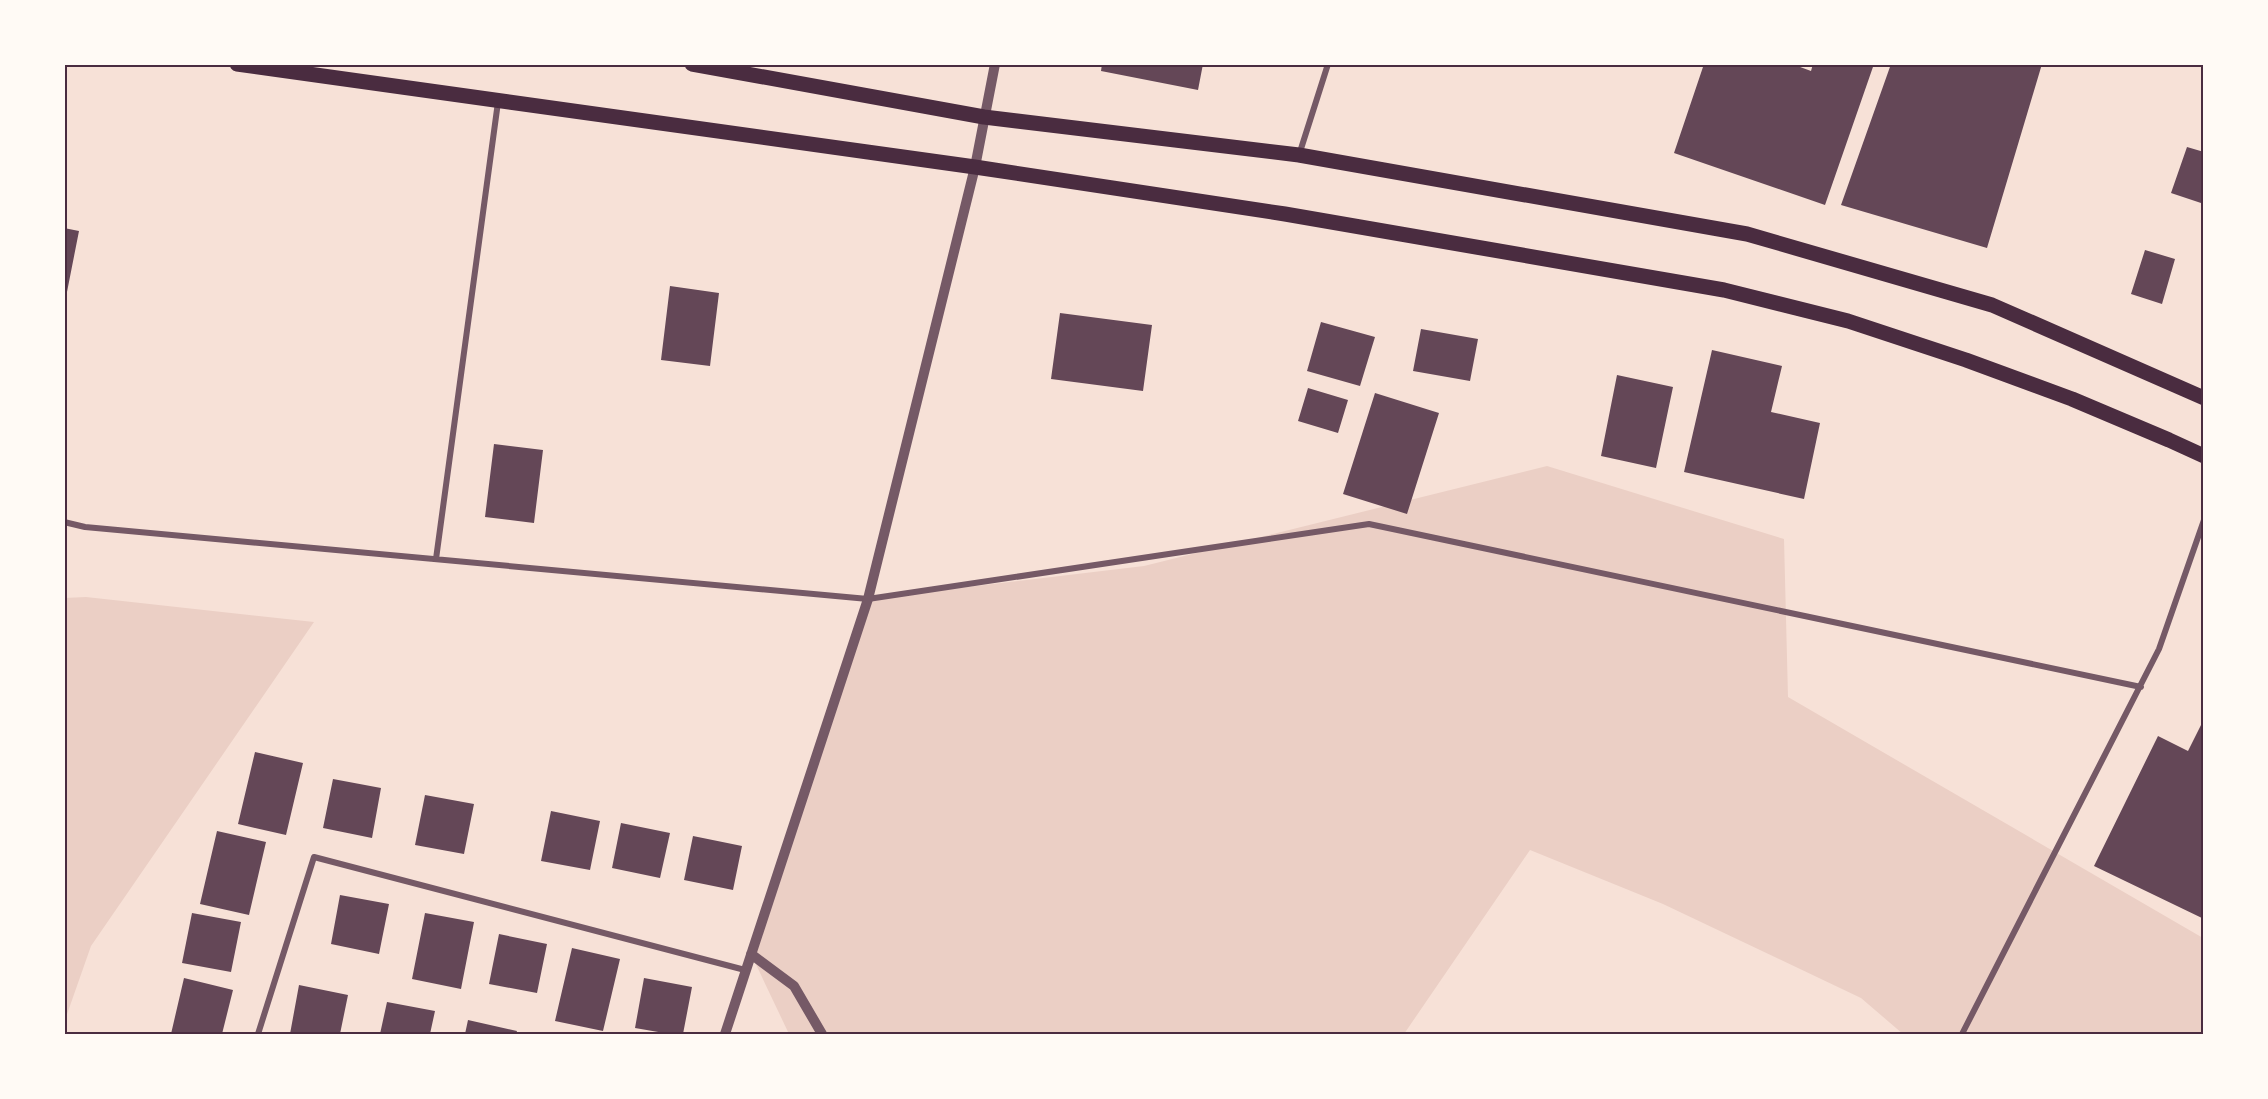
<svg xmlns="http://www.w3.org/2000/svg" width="2268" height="1099" viewBox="0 0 2268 1099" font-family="Raleway,sans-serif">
<rect width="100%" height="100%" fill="#f7e1d7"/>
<path fill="#ebcfc5" d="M1547,466L1784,539L1788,697L2203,938V1034H1903L1861,998L1663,904L1530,850L1404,1034H789L751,954L868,599L1144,566Z
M86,597L314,622L91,946L65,1020L64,598Z"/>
<path fill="#644757" d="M1102,64H1203L1198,90L1101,71Z
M1704,64H1792L1811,71L1813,64H1874L1825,205L1674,153Z
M1891,64H2042L1987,248L1841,205Z
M2187,147L2204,152V204L2171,193Z
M64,228L79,231L66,297H64Z
M2145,250L2175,259L2162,304L2131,294Z
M670,286L719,293L710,366L661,360Z
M1060,313L1152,325L1143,391L1051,379Z
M1321,322L1375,337L1360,386L1307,371Z
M1421,329L1478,339L1470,381L1413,371Z
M1712,350L1782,366L1771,412L1820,423L1804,499L1684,472Z
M1617,375L1673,387L1656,468L1601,456Z
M1308,388L1348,400L1338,433L1298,421Z
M1375,393L1439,413L1407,514L1343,494Z
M494,444L543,450L534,523L485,517Z
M2204,719V919L2094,866L2158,736L2188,751Z
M255,752L303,763L286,835L238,824Z
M333,779L381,788L372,838L323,828Z
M425,795L474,804L464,854L415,845Z
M551,811L600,821L590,870L541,861Z
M621,823L670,833L660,878L612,868Z
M217,831L266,842L249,915L200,904Z
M693,836L742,846L733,890L684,880Z
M340,895L389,904L379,954L331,944Z
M192,913L241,922L231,972L182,963Z
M425,913L474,922L461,989L412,979Z
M499,934L547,944L537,993L489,984Z
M572,948L620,959L603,1031L555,1021Z
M184,978L233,990L222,1034H171Z
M644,978L692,987L683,1034H670L635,1028Z
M299,985L348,995L340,1034H290Z
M387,1002L435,1011L430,1034H380Z
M468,1020L517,1031L516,1034H465Z"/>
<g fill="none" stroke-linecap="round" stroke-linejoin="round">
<path stroke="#755966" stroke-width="6" d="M1299,155L1328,64
M64,522L85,527L868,599L1369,524L2141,687
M436,559L498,102
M258,1034L314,857L745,970
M1962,1034L2159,649L2204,520"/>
<path stroke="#755966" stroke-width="10" d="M751,954L794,986L822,1034
M725,1034L868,599L975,167L995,64"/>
<path stroke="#4a2c40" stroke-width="15" d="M237,64L975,167L1285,214L1724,290L1848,321L1966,360L2072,399L2169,440L2204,456
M692,64L984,117L1299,155L1747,234L1992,305L2204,398"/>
</g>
<rect width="2268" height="1099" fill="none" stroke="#fffaf5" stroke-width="132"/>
<rect x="66" y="66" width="2136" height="967" fill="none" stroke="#4a2c40" stroke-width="2"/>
</svg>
